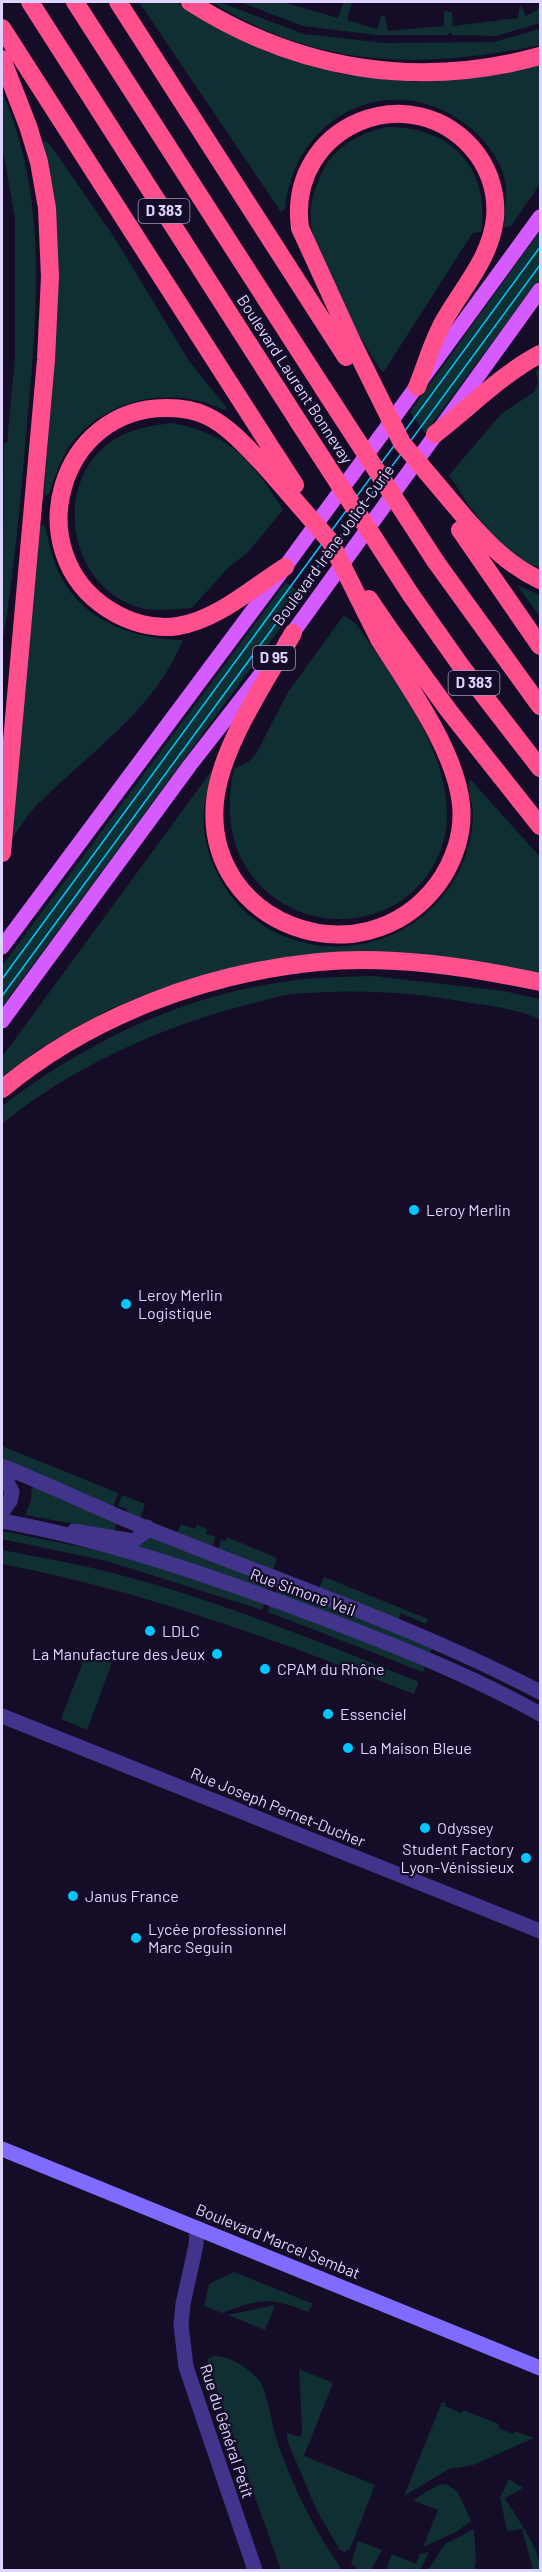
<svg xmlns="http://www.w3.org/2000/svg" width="542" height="2572" viewBox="0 0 542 2572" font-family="Barlow,sans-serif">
<rect width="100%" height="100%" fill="#150d28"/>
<path fill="#0f2f32" d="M139,2H176L211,24L267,52L341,74L414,82L471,78L540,63V184L511,226L504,227C504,213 508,195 505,181C502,163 487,143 474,131C398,64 295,111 285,209L281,212Z
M212,2H219L304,34L385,43L494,42L540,29V45C424,70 316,68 212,2Z
M240,2H283L338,18L344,2H352L347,20L377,29L381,16H385L388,31L444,26V11L452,12L453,26L518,18L520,4L526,16L540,8V23L496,36L452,35L451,32L447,35H376L303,26Z
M2,92C49,199 37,311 27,424C21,498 14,573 2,646L4,443H7L15,357V218L2,145Z
M386,127C449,126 491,166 481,232L473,233L470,237L383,373C358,335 305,252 311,205C313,193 318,181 323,170C335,146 361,133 386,127Z
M43,141H46L54,150L116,240L189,361L227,408L224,410C176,386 113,396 77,437C62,453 56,474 49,494L44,495L58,303L57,243Z
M540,230V278L425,433L410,412Z
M540,368V568C498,554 472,510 449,475L501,414L534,392L538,383L536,370Z
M172,423C231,434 253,462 283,510L248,552L227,569L192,608C175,609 157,612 141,608C67,589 50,479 115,439C133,428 152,426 172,423Z
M40,525L45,526C50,546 54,567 65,584C90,624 138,639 183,640C154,711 91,751 39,803C28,813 20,828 11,840Z
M286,582L304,596L2,1007V966Z
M517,585L540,595V617Z
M344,615L357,625C383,663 421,715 436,758C445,783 451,813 444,839C419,935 291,947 243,862C228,835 227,800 234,769L248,762L256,754L288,692Z
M210,773L213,777C201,804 201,828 210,856C245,961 382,977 447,891C463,870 473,841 473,814C473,803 466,789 470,779L540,857V974L245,965L174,984L110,1009L42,1047L2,1077V1057Z
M373,976L504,991L540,999V1019C517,1009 491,1006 465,1002C410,991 350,989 293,994C280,995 267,1000 254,1003C169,1023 69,1068 2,1124V1106C84,1043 179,997 282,982C312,977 343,977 373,976Z
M2,1446L118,1493L113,1508L2,1461Z
M32,1484L117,1521L114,1531L25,1515L31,1501Z
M122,1495L145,1504L140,1519L126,1514L127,1509L118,1506Z
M181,1524L195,1529L197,1525L207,1529L206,1534L216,1537L212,1546L177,1533Z
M2,1531L116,1554L265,1602L262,1610L107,1561L2,1539Z
M151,1535L270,1580L266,1591L134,1545L145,1543Z
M227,1537L277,1558L273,1570L218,1549L221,1540L226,1541Z
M2,1550C37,1557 74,1563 109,1572C215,1599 318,1641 419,1682L414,1694C279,1641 144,1591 2,1564Z
M324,1577L428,1619L426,1624L401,1613L398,1620L319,1588Z
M279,1584L433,1646L430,1654L275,1595Z
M270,1604L426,1664L423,1672L268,1612Z
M86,1654L112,1663L87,1730L61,1719Z
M234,2272L313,2304L308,2312C270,2296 260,2299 222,2313L204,2306L209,2284Z
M275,2305L265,2330L228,2315Z
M214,2356C230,2356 251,2369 260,2382C268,2393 272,2428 278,2444C294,2489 315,2531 342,2570H281L210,2370L207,2359Z
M299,2369L333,2383L304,2456L375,2485L350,2549L345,2552L340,2550L317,2511L287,2440V2433L300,2437L302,2430Z
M442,2402L446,2403L445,2406L461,2413L463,2410L499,2424L498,2428L513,2434L515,2431L534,2438L473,2465L449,2469L404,2496Z
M509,2479L523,2488L505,2498C516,2517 541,2550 540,2570H533L522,2529L507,2531L500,2497Z
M446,2484L458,2492L471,2521L456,2532L423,2547L438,2510L413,2500L438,2485Z
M474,2529L476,2560L474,2570H428L445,2544Z
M358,2541L382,2550L371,2570H359L351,2563Z
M429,2552L420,2570L412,2568L411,2570H386L392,2554L416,2564L420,2554Z"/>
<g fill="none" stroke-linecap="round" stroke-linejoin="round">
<path stroke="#42338b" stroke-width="15" d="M2,1466C42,1482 82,1501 122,1518C262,1576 406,1622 540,1692
M2,1471L12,1492L10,1501L2,1512
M2,1521C113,1541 223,1580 328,1620C401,1648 472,1676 540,1714
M74,1531L133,1541L144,1533L147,1527
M2,1716L540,1931
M197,2228L196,2245L183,2304L181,2325L186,2367L255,2570"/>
<path stroke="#806bff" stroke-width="15" d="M2,2149L540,2368"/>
<path stroke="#d65bff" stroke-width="15" d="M286,642L540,290
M2,947L285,567L540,217
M2,1021L190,765L264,670"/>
<path stroke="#ff4f8d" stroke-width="18" d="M30,2L298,421
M75,2L323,388
M118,2L346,357
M190,2C296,70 418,90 540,56
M2,28L275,454
M2,59L28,126L39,162L47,208L50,277L46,360L2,853
M354,346L300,228C286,125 414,72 477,154C490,172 497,195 495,218C491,257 464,286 445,319C433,339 426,365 417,387
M435,434C470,407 502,374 540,354
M265,466C248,449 230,427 207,416C195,410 180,408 167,408C59,407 18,551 108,609C128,622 154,630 178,626C217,620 252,588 285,567
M467,520C489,545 510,566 540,580
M460,530L540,646
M436,562L540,706
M411,595L461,666L540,768
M388,627L449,711L540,826
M293,633C266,682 221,745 215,801C203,925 362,983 437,885C454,862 464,833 461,804C455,749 408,686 379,639
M2,1089C90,1016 205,973 319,962C392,955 469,967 540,982"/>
<path stroke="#00c6ff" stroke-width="1.5" d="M2,979L540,247
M2,996L540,265"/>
<path stroke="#ff4f8d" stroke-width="18" d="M354,346L402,443L467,520
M323,388L436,562
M298,421L411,595
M275,454L295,485
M265,466L330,541L379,639
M369,599L388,627"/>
</g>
<g fill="#00c6ff" stroke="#150d28" stroke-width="2">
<circle cx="414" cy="1210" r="6"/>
<circle cx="126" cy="1304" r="6"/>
<circle cx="150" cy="1631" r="6"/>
<circle cx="217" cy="1654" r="6"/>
<circle cx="265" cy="1669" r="6"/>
<circle cx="328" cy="1714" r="6"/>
<circle cx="348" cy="1748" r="6"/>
<circle cx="425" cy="1828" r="6"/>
<circle cx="526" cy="1858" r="6"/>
<circle cx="73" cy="1896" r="6"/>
<circle cx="136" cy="1938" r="6"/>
</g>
<g text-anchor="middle" stroke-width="4.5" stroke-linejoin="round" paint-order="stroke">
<g fill="#150d28" stroke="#a298be" stroke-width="1.5">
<rect x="138.5" y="199" width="51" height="24" rx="4.5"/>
<rect x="253" y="646" width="42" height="24" rx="4.5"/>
<rect x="448.5" y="671" width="51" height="24" rx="4.5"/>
</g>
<g font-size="15" font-weight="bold" fill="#ded4ff">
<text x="164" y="216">D 383</text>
<text x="274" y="663">D 95</text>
<text x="474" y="688">D 383</text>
</g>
<g font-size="16" fill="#ded4ff" stroke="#150d28">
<text transform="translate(295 379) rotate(57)" y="6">Boulevard Laurent Bonnevay</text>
<text transform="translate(333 545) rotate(-54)" y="6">Boulevard Irène Joliot-Curie</text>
<text transform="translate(303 1592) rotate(20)" y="6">Rue Simone Veil</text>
<text transform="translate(278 1807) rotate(22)" y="6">Rue Joseph Pernet-Ducher</text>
<text transform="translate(278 2241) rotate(22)" y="6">Boulevard Marcel Sembat</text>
<text transform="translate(227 2431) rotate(72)" y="6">Rue du Général Petit</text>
</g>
<g font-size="16" fill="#ded4ff" stroke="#150d28" text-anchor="start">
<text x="426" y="1216">Leroy Merlin</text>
<text x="138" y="1301">Leroy Merlin<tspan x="138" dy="18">Logistique</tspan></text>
<text x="162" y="1637">LDLC</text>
<text x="205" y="1660" text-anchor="end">La Manufacture des Jeux</text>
<text x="277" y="1675">CPAM du Rhône</text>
<text x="340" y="1720">Essenciel</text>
<text x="360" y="1754">La Maison Bleue</text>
<text x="437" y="1834">Odyssey</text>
<text x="514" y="1855" text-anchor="end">Student Factory<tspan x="514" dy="18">Lyon-Vénissieux</tspan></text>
<text x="85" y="1902">Janus France</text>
<text x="148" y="1935">Lycée professionnel<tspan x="148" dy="18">Marc Seguin</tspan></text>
</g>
</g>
<rect width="542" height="2572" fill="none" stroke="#ded4ff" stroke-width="6"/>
</svg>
